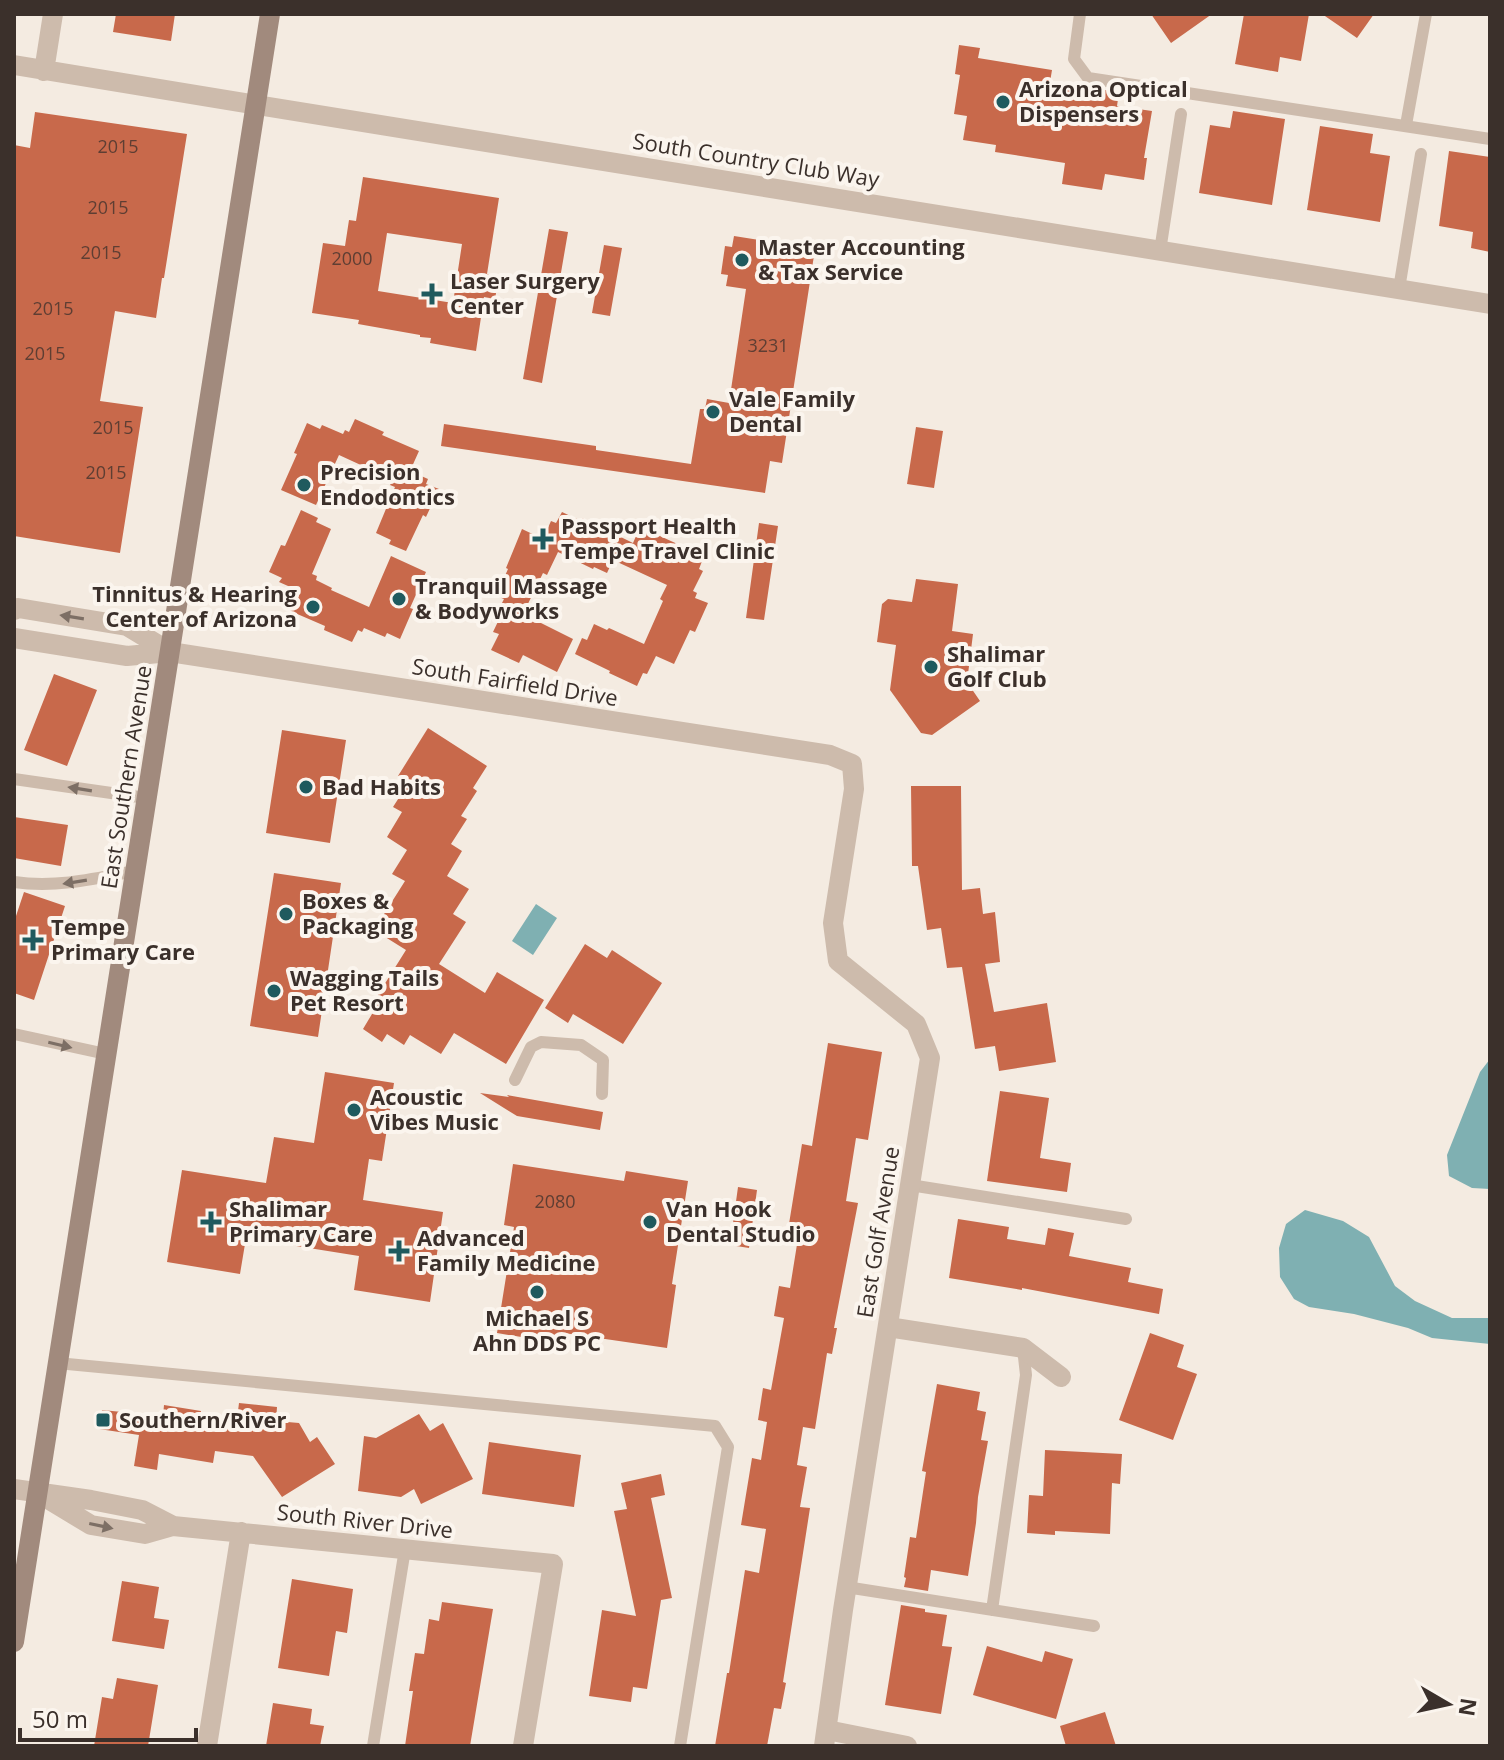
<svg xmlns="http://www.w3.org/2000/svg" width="1504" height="1760" viewBox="0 0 1504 1760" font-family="'Open Sans',sans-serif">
<rect width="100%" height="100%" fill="#f4ebe1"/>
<path fill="#7fb0b2" d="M536,904L557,918L533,955L512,941Z
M1490,1059V1189L1472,1188L1449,1176L1447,1155L1480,1072Z
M1305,1210L1343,1221L1369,1237L1395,1286L1415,1301L1452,1318H1490V1344L1432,1338L1408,1328L1354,1314L1309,1307L1294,1299L1280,1277L1279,1248L1286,1224Z"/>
<path fill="#c8694b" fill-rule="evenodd" d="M116,14H175L171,41L113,32Z
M1151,14H1212L1171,43Z
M1244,14H1309L1301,61L1280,57L1278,72L1235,64Z
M1322,14H1374L1357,38Z
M959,45L980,48L978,58L1052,70L1050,82L1119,92L1117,106L1152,111L1144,158H1147L1144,180L1105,174L1102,190L1062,184L1065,163L995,152L996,145L963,140L967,116L954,114L960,75L955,74Z
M1233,111L1285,119L1272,205L1199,193L1210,125L1230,128Z
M35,112L187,134L164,278H162L156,318L115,311L100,401L143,407L120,553L14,536V145L30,148Z
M1320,126L1373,134L1370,153L1390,156L1380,222L1307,210Z
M1449,151L1490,157V252L1471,248L1473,232L1439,226Z
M363,177L499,198L487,274L499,276L495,299L484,297L476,351L430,343L431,338L420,337V335L358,324L359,320L312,313L323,243L345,246L349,220L356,221ZM387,233L462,244L453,303L378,291Z
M549,229L568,232L542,383L523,379Z
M734,236L815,249L782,463L770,461L765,493L441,446L444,424L596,446V450L691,464L700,409H705L707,399L729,403L746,289L726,286L728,275L721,274L725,246L732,247Z
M604,245L622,248L610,316L592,313Z
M355,419L384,432L382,435L419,451L410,471L428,479L426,484L439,489L426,517L423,515L406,551L389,544L391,540L376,533L395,487L390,485L392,482L375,474L376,472L339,455L316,505L281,490L297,454L294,453L307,423L320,429L322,425L343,434L345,430L349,432Z
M916,427L943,431L934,488L907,484Z
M301,510L318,518L316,522L331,529L312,574L317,576L316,580L332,588L331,590L369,607L391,556L426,572L410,608L413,609L400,639L387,633L385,637L364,628L362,632L358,630L352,642L324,630L325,626L288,610L297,590L279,582L282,578L269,572L281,545L285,546Z
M562,512L581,521L582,518L633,543L640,527L704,556L699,569L703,571L693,591L697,593L695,598L708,603L695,632L690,630L674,664L656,656L647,674L643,673L637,686L609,673L610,671L575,654L582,638L587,640L594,624L607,630L609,628L644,644L663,601L660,599L667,585L613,560L607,573L594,567L593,569L558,552L547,575L543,573L523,614L573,639L557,672L523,655L519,663L491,650L499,634L493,632L504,609L500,607L504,599L496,596L508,569L506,568L522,529L543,539L551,521L556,523Z
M759,523L778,526L764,620L746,618Z
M916,579L958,584L952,631L973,634L967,682L980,701L932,735L921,733L890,690L896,645L877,642L882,604L888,599L912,602Z
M54,674L97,690L67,766L24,750Z
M428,728L487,766L473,788L477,791L461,816L467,819L451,844L462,851L447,876L469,889L453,914L466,922L439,964L485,993L497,972L544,1000L506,1064L454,1033L441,1054L410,1035L404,1045L387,1034L382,1042L363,1029L378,1004L374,1001L406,950L374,930L405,881L392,874L407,850L387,837L402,812L393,807L409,782L398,776Z
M282,730L346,740L330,843L266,833Z
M911,786H961L962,890L980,888L983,914L995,912L1000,962L985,964L994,1012L1047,1003L1056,1062L999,1071L995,1046L975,1049L962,967L947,968L941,928L927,930L918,866H912Z
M14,817L68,825L61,866L14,858Z
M274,873L341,883L318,1037L250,1026Z
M24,892L65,906L34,1000L14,993V922Z
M585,944L607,958L612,950L662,983L623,1044L573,1014L568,1023L545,1008Z
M828,1043L882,1052L868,1140L856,1138L846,1201L858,1203L834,1328H837L832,1354L827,1353L815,1429L803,1427L797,1465L807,1467L800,1507L810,1508L783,1682L786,1683L781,1709L774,1708L767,1746H715L727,1673H729L745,1570L759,1573L766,1529L741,1525L752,1458L761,1460L767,1422L758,1420L763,1388L771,1390L784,1318L774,1316L779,1286L790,1288L799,1232L788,1230L802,1144L812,1146Z
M325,1072L394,1083L382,1161L369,1159L363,1200L443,1212L430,1302L354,1290L359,1256L246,1238L240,1274L167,1262L182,1170L266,1183L274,1137L314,1143Z
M1000,1091L1049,1098L1040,1158L1071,1163L1067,1192L987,1181Z
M480,1093L509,1097L507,1095L603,1112L600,1130L517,1116Z
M513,1164L624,1181L626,1171L688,1181L672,1284L676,1285L667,1348L564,1333L563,1344L497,1333L514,1227L504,1225Z
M738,1187L757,1190L749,1248L730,1245Z
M958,1219L1009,1227L1007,1239L1045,1245L1048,1228L1074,1233L1069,1256L1131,1268L1128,1282L1163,1289L1159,1314L1022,1288V1290L949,1278Z
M1150,1333L1184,1345L1177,1367L1197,1374L1173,1440L1119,1420Z
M937,1384L980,1392L977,1410L986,1412L981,1440L988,1441L978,1497L976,1523L968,1576L931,1570L928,1591L904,1587L906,1578L904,1577L910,1537L916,1538L926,1472L922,1471Z
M239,1403L277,1407L276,1421L299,1423L310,1442L317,1437L335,1464L282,1497L253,1456L215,1451L213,1463L159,1454L157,1470L134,1466L139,1435L99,1429L102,1410L163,1416L164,1405L201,1411L200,1422L236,1427Z
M419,1414L430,1431L443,1423L473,1479L421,1504L414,1489L401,1497L358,1491L364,1436L376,1438Z
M489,1442L581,1455L574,1507L482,1494Z
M1045,1450L1122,1454L1120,1484L1112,1483L1110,1534L1055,1531V1535L1027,1533L1029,1495L1043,1496Z
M661,1474L665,1495L651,1498L672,1598L661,1600L647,1689L633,1687L631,1702L589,1696L602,1610L636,1616L614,1511L627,1509L621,1483Z
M292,1579L353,1589L347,1633L336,1631L329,1676L278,1668Z
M122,1581L159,1587L154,1618L169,1620L164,1649L112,1641Z
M442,1602L493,1609L470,1746H405L413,1691H409L415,1653L424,1654L429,1619L439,1621Z
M901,1605L925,1609V1612L947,1615L942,1646L952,1647L941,1714L885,1705Z
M987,1646L1042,1662L1045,1651L1073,1659L1056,1719L973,1695Z
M117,1678L158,1685L148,1746H94L102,1697L113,1699Z
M273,1703L312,1709L310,1724L324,1726L320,1746H266Z
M1105,1712L1116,1746H1066L1060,1726Z"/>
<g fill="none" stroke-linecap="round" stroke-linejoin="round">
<path stroke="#cdbbac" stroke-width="12" d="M1080,14L1074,59L1088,78L1490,139
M1406,125L1426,14
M1160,251L1181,114
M1399,289L1421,154
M14,779L146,798
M14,882C56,888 94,879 135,871
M14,1034L106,1054
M515,1080L531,1047L541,1042L581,1045L603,1060L602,1094
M910,1185L1126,1219
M57,1363L715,1426L728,1447L680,1746
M846,1587L1094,1626
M992,1610L1026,1375L1023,1348
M373,1746L405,1549"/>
<path stroke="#cdbbac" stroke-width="20" d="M14,65L257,105
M44,71L53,14
M14,610L18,608L127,626L170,652
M14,638L127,656L170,652L830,755L852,764L854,789L833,923L838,961L916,1024L930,1058L843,1610L824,1746
M888,1327L1023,1348L1061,1377
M14,1489L91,1500L142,1510L173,1526
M38,1493L91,1525L145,1534L173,1526L553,1564L523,1746
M827,1730L907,1746
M207,1746L241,1532"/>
<path stroke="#cdbbac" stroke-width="20" d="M257,105L1490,304"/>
<path stroke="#a18a7d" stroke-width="20" d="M14,1642L270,14"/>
</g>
<defs><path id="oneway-solid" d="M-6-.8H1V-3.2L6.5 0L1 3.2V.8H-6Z" transform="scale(2)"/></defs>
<g fill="#7d6f65">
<use href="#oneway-solid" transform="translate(72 617) rotate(-171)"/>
<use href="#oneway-solid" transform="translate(80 789) rotate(-171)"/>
<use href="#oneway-solid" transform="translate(75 882) rotate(171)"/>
<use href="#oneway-solid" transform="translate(60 1045) rotate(13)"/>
<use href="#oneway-solid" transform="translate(101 1526) rotate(12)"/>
</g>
<g fill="#1f5a5e" stroke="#fbf5ee" stroke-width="3">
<circle cx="1003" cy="102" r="8"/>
<circle cx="742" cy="260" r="8"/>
<path d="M428 282h8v8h8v8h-8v8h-8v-8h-8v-8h8z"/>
<circle cx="713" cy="412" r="8"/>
<circle cx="304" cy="485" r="8"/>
<path d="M539 527h8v8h8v8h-8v8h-8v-8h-8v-8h8z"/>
<circle cx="399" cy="599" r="8"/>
<circle cx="313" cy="607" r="8"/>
<circle cx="931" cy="667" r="8"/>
<circle cx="306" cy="787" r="8"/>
<circle cx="286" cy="914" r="8"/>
<path d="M29 928h8v8h8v8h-8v8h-8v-8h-8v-8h8z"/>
<circle cx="274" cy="991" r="8"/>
<circle cx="354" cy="1110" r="8"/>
<path d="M207 1210h8v8h8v8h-8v8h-8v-8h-8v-8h8z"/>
<circle cx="650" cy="1222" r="8"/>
<path d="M395 1239h8v8h8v8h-8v8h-8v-8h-8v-8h8z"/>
<circle cx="537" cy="1292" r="8"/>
<rect x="95" y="1412" width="16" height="16" rx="4"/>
</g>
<g text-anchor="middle" stroke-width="8" stroke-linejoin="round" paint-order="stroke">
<g font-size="18" fill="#5e3e33">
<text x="118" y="153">2015</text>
<text x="108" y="214">2015</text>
<text x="101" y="259">2015</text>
<text x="352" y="265">2000</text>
<text x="53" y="315">2015</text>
<text x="768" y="352">3231</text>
<text x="45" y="360">2015</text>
<text x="113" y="434">2015</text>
<text x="106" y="479">2015</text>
<text x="555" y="1208">2080</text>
</g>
<g font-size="22" font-weight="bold" fill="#3b302b" stroke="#fbf5ee" text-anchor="start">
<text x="1019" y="97">Arizona Optical<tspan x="1019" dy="25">Dispensers</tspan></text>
<text x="758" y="255">Master Accounting<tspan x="758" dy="25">&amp; Tax Service</tspan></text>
<text x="450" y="289">Laser Surgery<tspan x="450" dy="25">Center</tspan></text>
<text x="729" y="407">Vale Family<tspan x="729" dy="25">Dental</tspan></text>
<text x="320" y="480">Precision<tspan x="320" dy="25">Endodontics</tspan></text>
<text x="561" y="534">Passport Health<tspan x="561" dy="25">Tempe Travel Clinic</tspan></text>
<text x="415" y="594">Tranquil Massage<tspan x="415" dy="25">&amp; Bodyworks</tspan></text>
<text x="297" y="602" text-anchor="end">Tinnitus &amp; Hearing<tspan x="297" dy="25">Center of Arizona</tspan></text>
<text x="947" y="662">Shalimar<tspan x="947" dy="25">Golf Club</tspan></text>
<text x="322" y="795">Bad Habits</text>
<text x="302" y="909">Boxes &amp;<tspan x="302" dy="25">Packaging</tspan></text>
<text x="51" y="935">Tempe<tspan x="51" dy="25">Primary Care</tspan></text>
<text x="290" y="986">Wagging Tails<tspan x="290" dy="25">Pet Resort</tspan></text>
<text x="370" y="1105">Acoustic<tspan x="370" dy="25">Vibes Music</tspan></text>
<text x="229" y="1217">Shalimar<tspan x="229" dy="25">Primary Care</tspan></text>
<text x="666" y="1217">Van Hook<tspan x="666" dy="25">Dental Studio</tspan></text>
<text x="417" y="1246">Advanced<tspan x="417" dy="25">Family Medicine</tspan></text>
<text x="537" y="1326" text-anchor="middle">Michael S<tspan x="537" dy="25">Ahn DDS PC</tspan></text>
<text x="119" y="1428">Southern/River</text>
</g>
<g font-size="22" fill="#3b302b" stroke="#fbf5ee">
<text transform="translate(756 160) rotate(9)" y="8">South Country Club Way</text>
<text transform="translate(515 682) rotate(9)" y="8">South Fairfield Drive</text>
<text transform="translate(126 777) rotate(-81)" y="8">East Southern Avenue</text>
<text transform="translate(878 1232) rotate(-81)" y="8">East Golf Avenue</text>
<text transform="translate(365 1521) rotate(6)" y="8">South River Drive</text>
</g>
</g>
<rect width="1504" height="1760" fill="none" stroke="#3b302b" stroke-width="32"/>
<g transform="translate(1448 1704) rotate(99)" stroke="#fbf5ee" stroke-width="6" paint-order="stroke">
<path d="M0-6L14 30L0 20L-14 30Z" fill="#3b302b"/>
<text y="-12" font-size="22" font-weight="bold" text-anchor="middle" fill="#3b302b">N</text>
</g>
<path d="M20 1728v12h176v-12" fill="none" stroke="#3b302b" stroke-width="4"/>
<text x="32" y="1728" font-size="24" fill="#3b302b" stroke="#fbf5ee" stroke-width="6" paint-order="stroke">50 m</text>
</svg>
